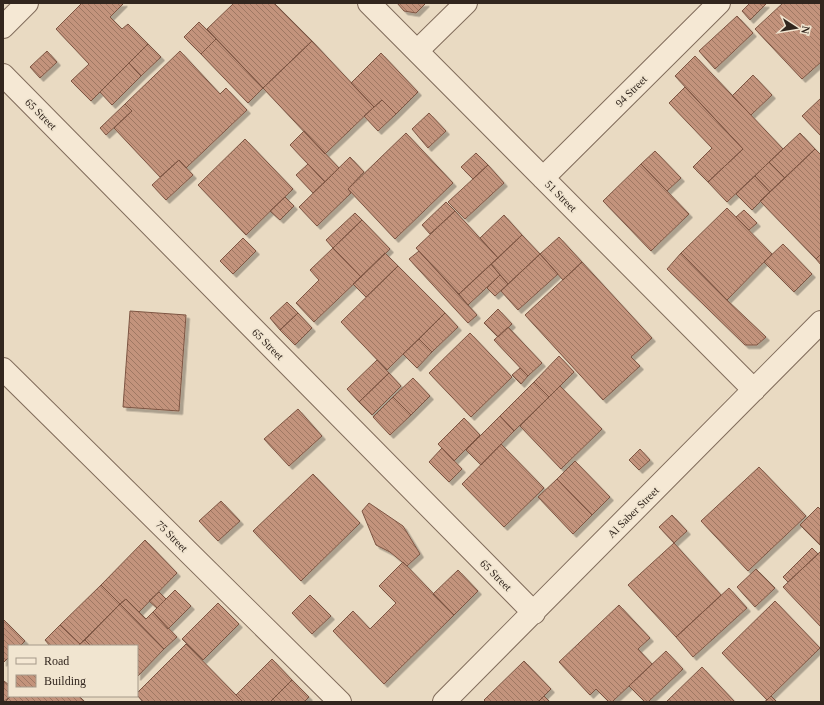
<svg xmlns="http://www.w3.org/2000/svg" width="824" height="705" viewBox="0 0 824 705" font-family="Georgia,serif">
<defs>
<pattern id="building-back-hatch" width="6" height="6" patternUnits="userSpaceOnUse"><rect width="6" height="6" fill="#c3937b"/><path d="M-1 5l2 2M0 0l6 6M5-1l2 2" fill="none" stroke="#9f7864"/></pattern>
<filter id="shadow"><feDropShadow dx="3.5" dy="3.5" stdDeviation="0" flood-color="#0004"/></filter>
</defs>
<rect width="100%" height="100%" fill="#e9dac2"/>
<path fill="url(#building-back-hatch)" stroke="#7d5543" filter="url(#shadow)" d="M82,3H124L110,17L122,29L128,24L148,44L91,101L71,81L89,64L56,29Z
M234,3H274L312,41L263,88L207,29Z
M397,3H426L416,13L404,11Z
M750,3L766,4L750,20L742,11Z
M783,3H821V62L802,79L755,29Z
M737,16L753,33L715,69L699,51Z
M199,22L216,39L201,54L184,37Z
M216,39L263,88L248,103L201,54Z
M312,41L374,107L325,154L263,88Z
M148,44L161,57L141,76L129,63Z
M47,51L57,62L40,78L30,67Z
M180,51L220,94L226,88L247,110L186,168L179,160L160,177L114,128L132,111L125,104Z
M381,53L418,92L396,114L382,100L374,107L351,83Z
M695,56L783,149L727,202L708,182L743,149L675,76Z
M129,63L141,76L112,105L100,92Z
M753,75L772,95L751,115L732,96Z
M685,87L743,149L708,182L693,167L712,148L669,103Z
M821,98V136L802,116Z
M382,100L396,114L378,131L364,116Z
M125,104L132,111L106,135L100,128Z
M429,113L446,131L428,148L412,129Z
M304,131L339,168L325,182L290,145Z
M406,133L453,183L395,239L348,189Z
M800,133L815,149L785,178L769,162Z
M245,139L293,189L246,235L198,185Z
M815,149L821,155V254L816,259L760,201Z
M655,151L681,178L667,191L641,164Z
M476,153L488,165L473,179L461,167Z
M350,157L364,172L348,189L351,193L317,226L299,207Z
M179,160L193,175L166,200L152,185Z
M769,162L785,178L770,192L755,176Z
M308,164L325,182L313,193L296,175Z
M641,164L689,214L651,251L603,201Z
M488,165L504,183L465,219L448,202Z
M755,176L770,192L752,210L736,194Z
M285,197L294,206L280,220L270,211Z
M446,202L455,211L430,234L422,225Z
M727,208L772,254L727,300L681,253Z
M744,210L757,223L749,230L736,217Z
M455,211L498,258L459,294L416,248Z
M355,213L362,220L333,248L326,240Z
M504,215L522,235L498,258L480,238Z
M362,220L390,249L361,277L333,248Z
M522,235L540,254L508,284L491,264Z
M559,237L582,262L563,280L540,254Z
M243,238L256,251L233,274L220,261Z
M783,244L812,274L794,292L764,262Z
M333,248L361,277L314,322L296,303L319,280L310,270Z
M419,251L477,315L468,323L409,259Z
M385,253L398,266L366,297L353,284Z
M681,253L727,300L766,337L757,345H745L667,269Z
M540,254L558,274L518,310L501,291Z
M821,254V265L816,259Z
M582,262L652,338L631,357L640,366L603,400L525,315Z
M491,264L500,275L468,305L459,294Z
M398,266L445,313L387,370L341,322Z
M500,275L508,284L495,296L487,288Z
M287,302L298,313L280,330L270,318Z
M498,309L512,324L498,337L484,323Z
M130,311L186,315L179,411L123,407Z
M298,313L312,328L295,345L280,330Z
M445,313L458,327L432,352L419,339Z
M508,327L542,363L528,376L494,340Z
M470,333L512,377L471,417L429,373Z
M419,339L432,352L417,368L403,354Z
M559,356L574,372L549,397L534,382Z
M377,360L389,373L359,402L347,389Z
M520,368L528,376L521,384L512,375Z
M389,373L401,386L372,415L359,402Z
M413,378L430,396L411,415L393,397Z
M534,382L549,397L514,431L500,416Z
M560,386L602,429L561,469L520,426Z
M393,397L411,415L390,435L373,417Z
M298,409L322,436L289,466L264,439Z
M500,416L514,431L481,465L466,450Z
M464,418L480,435L454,461L438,444Z
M501,444L544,488L504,527L462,484Z
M442,448L462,469L449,482L429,462Z
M640,449L650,460L639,470L629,460Z
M575,461L610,497L592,515L557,479Z
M759,467L806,516L748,571L701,521Z
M313,474L360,523L301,581L253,531Z
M557,479L592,515L573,534L538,497Z
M221,501L240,521L218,541L199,521Z
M369,503L403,526L420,554L407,566L390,552L376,545L362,511Z
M818,507L821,510L820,545L800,525Z
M672,515L687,531L674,543L659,527Z
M145,540L177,573L139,612L126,599L120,604L101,585Z
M674,543L721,595L676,637L628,585Z
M812,548L818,554L788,582L783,577Z
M821,551V627L783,587Z
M403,562L454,615L384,684L333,631L353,611L370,629L396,603L379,586Z
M756,569L775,588L755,607L737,587Z
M458,570L478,591L454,615L433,594Z
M101,585L120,604L80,644L60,625Z
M729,588L747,608L693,657L676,637Z
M175,590L191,606L168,629L153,612Z
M159,592L166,599L157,608L149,601Z
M310,595L331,616L312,634L292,613Z
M126,599L146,619L153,612L177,637L164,649L120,604Z
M775,601L820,648L767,700L722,653Z
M218,603L239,624L203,660L182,639Z
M120,604L164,649L137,677V646H91L85,640Z
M619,605L650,638L638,649L652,664L612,702H609L596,689L590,695L559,662Z
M3,619L25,641L20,646H9V657L3,663Z
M60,625L80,644L78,646H50L45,640Z
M85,640L91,646H78L80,644Z
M186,644L236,695L243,702H143L137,695V693Z
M666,651L683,669L648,702H645L629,686Z
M272,659L292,680L270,702H243L236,695Z
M524,661L551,689L538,702H486L484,700Z
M702,667L735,702H666Z
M292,680L309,697L304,702H270Z
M4,681L9,685V696H11L3,702Z
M11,696H79L85,702H5Z
M544,696L550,702H538Z
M771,696L777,702H764L767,700Z"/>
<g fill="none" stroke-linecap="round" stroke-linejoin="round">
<defs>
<path id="minor" d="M369,3L754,390
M3,27L27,3
M417,51L466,3
M3,75L534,613
M543,178L719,3
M3,369L340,702
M444,702L821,322"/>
</defs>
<use href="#minor" stroke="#816c5b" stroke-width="24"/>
<use href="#minor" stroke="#f5e8d4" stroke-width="22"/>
</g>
<g text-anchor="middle" stroke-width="3.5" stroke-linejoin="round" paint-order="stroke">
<g font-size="11" fill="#32261e" stroke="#f1e5d0">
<text transform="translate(631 91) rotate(-45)" y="4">94 Street</text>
<text transform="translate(41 114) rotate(45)" y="4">65 Street</text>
<text transform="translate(561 196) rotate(45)" y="4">51 Street</text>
<text transform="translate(268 344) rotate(45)" y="4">65 Street</text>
<text transform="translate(633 512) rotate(-45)" y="4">Al Saber Street</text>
<text transform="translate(172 536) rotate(45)" y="4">75 Street</text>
<text transform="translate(496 575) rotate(45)" y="4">65 Street</text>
</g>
</g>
<rect width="824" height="705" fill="none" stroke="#32261e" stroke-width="8"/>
<rect x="8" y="645" width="130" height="52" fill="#f1e5d0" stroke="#a59989"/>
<rect x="16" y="658" width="20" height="6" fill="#f5e8d4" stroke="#a59989"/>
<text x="44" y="665" font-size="12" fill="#32261e">Road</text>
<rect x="16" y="675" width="20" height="12" fill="url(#building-back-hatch)" stroke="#a59989"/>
<text x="44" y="685" font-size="12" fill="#32261e">Building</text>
<g transform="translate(796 28) rotate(102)" stroke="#f1e5d0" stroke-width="3" paint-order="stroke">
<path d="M0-3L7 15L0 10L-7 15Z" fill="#32261e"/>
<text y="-6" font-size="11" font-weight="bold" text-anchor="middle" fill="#32261e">N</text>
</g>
</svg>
